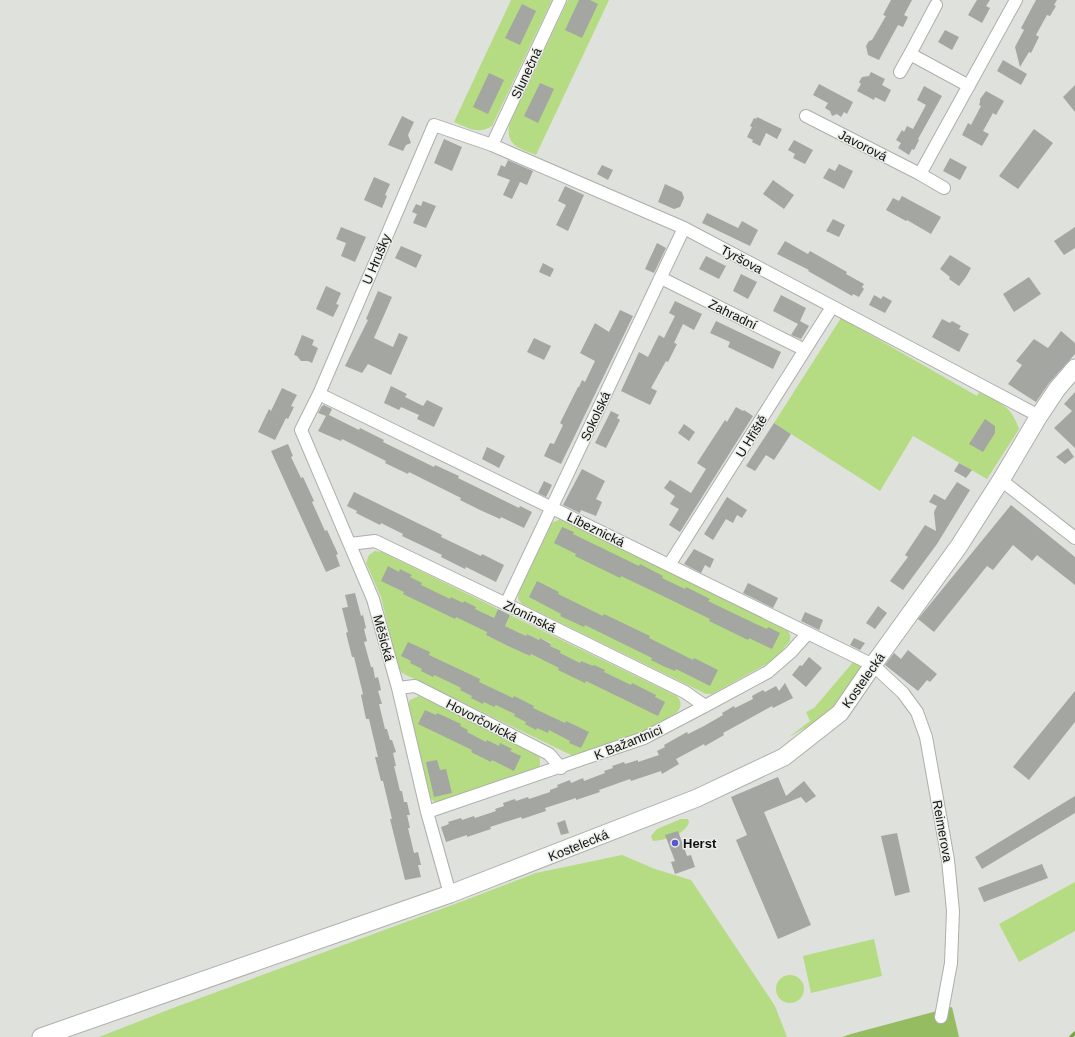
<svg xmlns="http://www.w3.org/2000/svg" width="1075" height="1037" viewBox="0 0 1075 1037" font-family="Arial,sans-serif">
<rect width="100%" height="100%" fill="#dfe1dc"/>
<path fill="#b5dc82" d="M511,0H552L492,126C478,135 468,128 454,122Z
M568,0H609L536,155C519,148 506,146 509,125Z
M841,318L977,396L979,392C1000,403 1011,405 1019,429L987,479L913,436L880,491L774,423Z
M560,519L566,520L784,627C789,631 791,634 790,641L774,660L712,694H706L522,604L518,599L519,592L552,523Z
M375,551L382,552L498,609L486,635L530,656L531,654L554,665L561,651L550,646L551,643L540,638L539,640L527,634L526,636L505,626L510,615L677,696C682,702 682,708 676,713L635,736L577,756L571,755L402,673L398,667L381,597L366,563L369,555Z
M854,661L866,667L825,717L789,737L810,721L806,712L814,708Z
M419,696L537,753L540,759V765L537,770L436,803L430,798L408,705L410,700Z
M681,819H688L689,822C685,835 665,840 653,841L651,836L657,829Z
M622,855L655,869L691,880L775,1006L787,1037H99L173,1008L463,901L536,873Z
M1075,882V931L1019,962L999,924Z
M874,939L882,976L811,993L803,956Z
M776 989a14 14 0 1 1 28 0a14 14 0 1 1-28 0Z"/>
<path fill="#96bc61" d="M952,1007L959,1037H842L851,1034Z"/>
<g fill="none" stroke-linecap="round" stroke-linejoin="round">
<path stroke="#7ca146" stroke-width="3.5" d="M1071,1037L1075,1033"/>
</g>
<path fill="#a3a6a1" d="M579,0H590L598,4L582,38L565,30Z
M891,0H912L904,15L908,17L903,27L898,25L879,60L868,55L866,46L869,41L872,40L886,16L883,15Z
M977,0H990L986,6L990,8L982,23L968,15Z
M1036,0H1057L1054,5L1056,6L1050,16L1047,15L1036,35L1039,37L1031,53L1029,52L1020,67L1015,47L1024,30L1021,28Z
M522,4L536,11L520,45L505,38Z
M945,30L959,37L952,50L938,42Z
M1003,60L1027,74L1021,85L997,71Z
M871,72L885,79L882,85L891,90L885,102L875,97L874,100L857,91L861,84L859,82L862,77L869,76Z
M489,73L504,80L488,114L473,107Z
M540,83L554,89L538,123L524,116Z
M819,84L853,102L847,114L844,112L841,117L837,114L832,116L830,111L825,108L828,103L813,95Z
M1075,85V112L1063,97Z
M924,86L942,96L918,139L919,140L914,150L912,149L909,155L898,148L901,143L896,140L902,130L904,132L907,126L913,129L926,105L917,100Z
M986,91L1004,101L996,115L993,113L983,131L989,134L982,146L962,135L968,123L971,125L981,106L979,105L980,102V99Z
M402,116L414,122L408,135L411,143L406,145L403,151L388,145Z
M757,117L782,129L777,139L766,133L760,146L752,142L753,140L747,137L752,127L750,126L754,118L756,119Z
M1034,129L1053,143L1018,189L999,176Z
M444,139L462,147L452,171L434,163Z
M794,140L813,150L805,164L793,158L795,154L788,150Z
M950,158L967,167L960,180L943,171Z
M508,160L533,171L527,185L520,182L512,199L503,195L510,180L497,175L501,165L505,167Z
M839,164L853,171L844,189L823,178L829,168L835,171Z
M602,165L613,170L608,180L597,174Z
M374,177L390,184L385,195L387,196L382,208L364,200Z
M773,180L794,195L784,209L763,194Z
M665,184L682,192L684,198L680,207L674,209L658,202Z
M565,186L584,195L568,231L556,225L566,205L558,201Z
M902,196L941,217L931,234L907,220L906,221L886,210L893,198L899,201Z
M423,201L436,206L426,228L413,223L417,214L412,212L416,204L421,206Z
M707,213L738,228L742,221L758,230L750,246L702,223Z
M833,219L845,225L839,237L826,231Z
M341,227L366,237L355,262L341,256L346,243L336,239Z
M1075,227V248L1064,255L1054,241Z
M785,241L808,254L810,251L847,272L846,274L864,284L862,287L864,289L859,297L853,294L852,296L808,271L809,270L777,254Z
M657,243L666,248L654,273L645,269Z
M401,246L422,255L416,268L395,258Z
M950,255L971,268L966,277L959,286L949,279L950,277L940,269Z
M706,256L726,266L719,279L699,269Z
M543,263L554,269L550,277L539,272Z
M741,274L757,282L748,299L733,291Z
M1029,277L1041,294L1014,312L1003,294Z
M326,286L341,293L336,304L339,305L333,317L316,309Z
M378,291L392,297L374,338L393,347L399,333L408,337L391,375L368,364L362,373L345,366L368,320L366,319Z
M781,295L806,308L800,321L809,326L801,339L791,335L798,324L773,311Z
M874,295L881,299L883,296L892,301L885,313L869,305Z
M675,301L702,314L694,330L683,324L674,343L677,344L668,362L666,361L651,388L657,391L650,405L621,391L639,352L648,357L659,335L664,338L675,316L669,313Z
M620,310L633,316L561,464L544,456L550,443L554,444L563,425L560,423L578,387H579L582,380L585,382L595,361L580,353L595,323L609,332Z
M942,319L950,323L952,321L961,326L959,329L969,334L959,352L932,337Z
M716,321L781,352L773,369L728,347L730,342L710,333Z
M1061,331L1075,343V354L1049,383L1036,402L1008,384L1022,365L1016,361L1034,339L1048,348Z
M302,335L314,340L312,345L318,348L312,363L308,361H301L297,356L294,355Z
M534,338L551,346L544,360L527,352Z
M391,386L407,394L405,397L423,406L427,400L443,408L434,427L417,419L419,415L401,407L399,410L384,403Z
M282,388L297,395L291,406L294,407L288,419L286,418L275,440L258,432L269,409L271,411Z
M1075,392V448L1054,428L1072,411L1064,404Z
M324,405L332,409L329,415L359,430L360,428L384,440L383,442L434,467L435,465L459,476L458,478L519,508L520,506L532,512L524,528L501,517L500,519L480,510L460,500L461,498L409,472L408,474L385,463L386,461L342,439L341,441L318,431L326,416L318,413L322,406Z
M736,407L743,411L744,410L753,416L680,532L669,525L679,509L670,504L675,496L664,488L670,480L691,493L706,469L697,463L725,420L727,422Z
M611,411L619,415L617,418L620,420L606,448L595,443Z
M985,419L995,426V433L983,452L969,444Z
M774,423L791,434L774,460L766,455L755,471L746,466Z
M684,424L695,432L689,441L678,433Z
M288,444L293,456L291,457L301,478L303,477L314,501L312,502L325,531L327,530L338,554L336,555L340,566L326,572L271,451Z
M487,447L505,456L499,468L482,459Z
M1068,448L1074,457L1065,464L1056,457Z
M959,463L972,470L966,478L954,471Z
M582,469L605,481L596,499L602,502L596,516L581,510L580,513L563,505Z
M544,481L552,485L546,497L538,493Z
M957,482L970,490L937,544L903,590L890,581L908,557L905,555L925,525L936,531L934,512L937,506L929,502L934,494L945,500Z
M354,492L442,535L441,537L481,556L482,554L504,565L496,582L466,567L465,569L441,557L442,555L402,536L403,534L381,523L380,525L356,513L357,511L347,506Z
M727,497L747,510L742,518L737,515L733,523L726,519L713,540L704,534Z
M1011,505L1075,557V585L1037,555L1032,561L1013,545L993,570L987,566L934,632L918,619Z
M562,527L574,532L573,534L639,566L640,564L663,576L662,578L685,589L686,587L710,599L708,601L756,624L767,629L768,627L780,633L772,649L749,638L748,640L709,621L710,619L663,596L621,576L620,578L575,556L576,554L554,543Z
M694,549L714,559L710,568L705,565L701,573L684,564Z
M388,566L399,572L400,569L412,575L410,577L422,583L421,585L450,599L451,597L463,603L464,601L476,607L475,609L494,618L498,609L510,615L505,626L526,636L527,634L539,640L540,638L551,644L550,646L561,651L560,653L580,663L581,661L593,666L594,665L605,670L604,672L631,685L632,683L656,695L655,697L665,702L658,716L586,681L585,683L558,670L559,668L531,654L530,656L508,646L486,635L487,632L456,617L455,619L403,594L404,592L381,581Z
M537,581L559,592L558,594L603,616L604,614L650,636L649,638L693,660L694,658L718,670L710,686L676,669L675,671L663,666L651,660L652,658L585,625L584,627L560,616L561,614L529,597Z
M748,583L778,598L773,608L743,593Z
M355,593L361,616L363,615L366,628L364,629L367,641L364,642L371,667H373L375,678L378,677L381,690L378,691L382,704H379L385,729H387L390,740H392L396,752L393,753L396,766H394L400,791H402L404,802H407L410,815H407L410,828H408L414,853L418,852L421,865H418L421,877L405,880L390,819H392L383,781H381L375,757H378L369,719H366L361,695L363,694L354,657H352L346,633L348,632L342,608L348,607L345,595Z
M878,606L887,613L875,629L866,623Z
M805,612L823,620L819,630L801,621Z
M854,638L865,643L860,650L850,645Z
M408,642L430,652L429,655L480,679L479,682L513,698L514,696L534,706L533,708L565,723L566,721L589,732L581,748L569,743L570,741L549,730L548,733L537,728L536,730L525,724L526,722L514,716L515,714L496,705L494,707L484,702L483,704L471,698L472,696L460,690L461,688L443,679L434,675L433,677L421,671L422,669L410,663L411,661L401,656Z
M908,650L937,674L930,682L927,680L918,691L885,665L894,653L901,659Z
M809,657L822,668L806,687L792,675L800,665L802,666Z
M785,683L793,698L773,708L772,706L723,733L724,735L705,746L704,744L676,759L679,764L662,774L661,771L631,781L630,779L599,790L600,792L576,800V798L545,808L546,811L522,819L521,817L490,827L491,829L467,837V835L446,842L441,827L449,824L448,822L461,818L462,820L474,816L475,818L496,811L495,809L504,806L503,803L515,799L516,801L528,797L529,799L550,792V790L558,787L557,785L570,780L571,783L583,778L584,781L605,773L604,771L613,768L612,766L624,762L625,764L638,760V762L659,755L657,751L665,747L664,745L687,732L688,734L704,726L723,715L722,713L734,706L735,708L753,699L752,696L763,690L765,692L776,686L779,691Z
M1075,691V722L1029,780L1013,767Z
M425,710L436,715L437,713L461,724L460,726L468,730L467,732L486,742L487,740L499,746L500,743L512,749L510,751L521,756L514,771L492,760L491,762L471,752L472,750L418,724Z
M437,760L440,770L446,769L452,793L434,797L426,762Z
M778,777L786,796L804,781L816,796L806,803L801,797L764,812L811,925L778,939L736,840L747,835L731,797Z
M1075,796V813L982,869L975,857Z
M565,820L569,833L561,835L557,823Z
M678,831L687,856L691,855L695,867L675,874L671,862L675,861L665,835Z
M897,833L910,892L895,896L881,836Z
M1042,864L1048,878L984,902L978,888Z"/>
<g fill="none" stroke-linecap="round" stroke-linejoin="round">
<defs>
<path id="street" d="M936,5L910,54L969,86
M900,72L910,54
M806,116L920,174L1016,0
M492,145L560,0
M920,174L944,188
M661,278L805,350
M319,394L873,665L903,693L917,712L926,737L948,860L953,911L951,963L941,1017
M1001,480L1075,538
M350,544L375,541L506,604L685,692L705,706
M669,565L832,307
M506,604L684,228
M398,688L415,686L549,754L561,768
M427,812L644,738L705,706L768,672L791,652L808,633
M450,894L427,812L398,688L373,599L301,430L319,394L434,125L492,145L684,228L1039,416"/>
<path id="secondary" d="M41,1037L450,894L697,798L784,757L840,713L873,665L959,546L1001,480L1039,416L1057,389L1075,368"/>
</defs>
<use href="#street" stroke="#adafaa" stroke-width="14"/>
<use href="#secondary" stroke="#adafaa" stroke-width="19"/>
<use href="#street" stroke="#fff" stroke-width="12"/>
<use href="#secondary" stroke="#fff" stroke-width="17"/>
</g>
<circle fill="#5859d0" stroke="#eceee9" stroke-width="1.5" cx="675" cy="843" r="4"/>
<g text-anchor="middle" stroke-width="3" stroke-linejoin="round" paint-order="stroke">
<g font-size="13" fill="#111210" stroke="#eceee9">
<text transform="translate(526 73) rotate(-65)" y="5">Slunečná</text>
<text transform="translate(863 145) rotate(27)" y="5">Javorová</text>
<text transform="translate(376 259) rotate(-67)" y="5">U Hrušky</text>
<text transform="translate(742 259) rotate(28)" y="5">Tyršova</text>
<text transform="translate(733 314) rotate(26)" y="5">Zahradní</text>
<text transform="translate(595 416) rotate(-65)" y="5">Sokolská</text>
<text transform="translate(751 436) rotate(-58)" y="5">U Hřiště</text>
<text transform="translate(596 529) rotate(26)" y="5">Líbeznická</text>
<text transform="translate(530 616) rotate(26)" y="5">Zlonínská</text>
<text transform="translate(384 638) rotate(75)" y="5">Měšická</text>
<text transform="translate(863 680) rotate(-55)" y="5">Kostelecká</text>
<text transform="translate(482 720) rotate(27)" y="5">Hovorčovická</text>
<text transform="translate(628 742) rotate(-22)" y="5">K Bažantnici</text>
<text transform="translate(943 831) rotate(80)" y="5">Reimerova</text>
<text transform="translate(578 845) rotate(-22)" y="5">Kostelecká</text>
</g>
<g font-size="13" font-weight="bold" fill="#111210" stroke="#eceee9" text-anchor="start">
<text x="683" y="848">Herst</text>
</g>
</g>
</svg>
